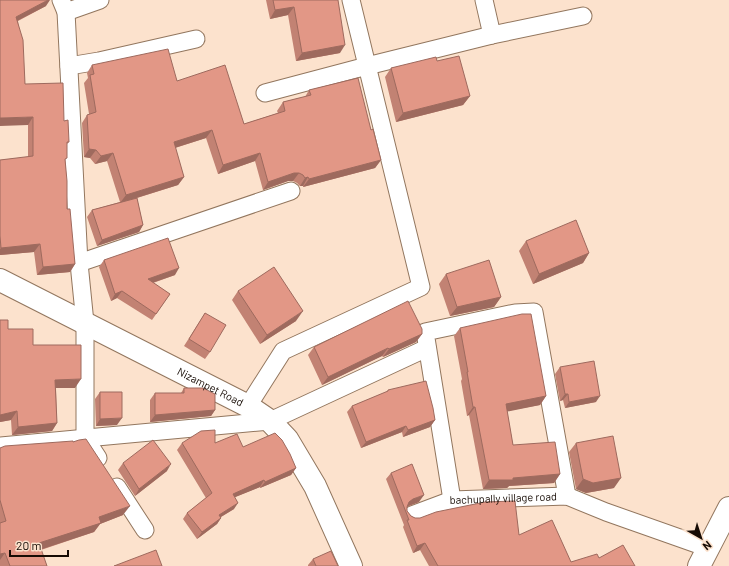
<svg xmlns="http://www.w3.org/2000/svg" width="729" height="566" viewBox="0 0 729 566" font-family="Barlow,sans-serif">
<rect width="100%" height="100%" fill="#fce2cd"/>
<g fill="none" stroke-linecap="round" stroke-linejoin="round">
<defs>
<g id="street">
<path d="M61,0L66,12L79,263L85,323V438L98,458"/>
<path d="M484,0L492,35"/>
<path d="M66,12L100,0"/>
<path d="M69,66L99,61L196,39"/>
<path d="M265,93L367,66L492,35L583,16"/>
<path d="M79,263L291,191"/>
<path d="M248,406L283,351L421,287L351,0"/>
<path d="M0,446L270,421L427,348"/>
<path d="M117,487L145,530"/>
<path d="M452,500L425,332L515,313L534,312L567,496"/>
<path id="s1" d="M412,515L452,500L567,496L606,512L708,548"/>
</g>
<g id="primary">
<path id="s2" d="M0,280L248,406L270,421L287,439L315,486L351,566"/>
<path d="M699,566L729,508"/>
</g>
</defs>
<use href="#street" stroke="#92765e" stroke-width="19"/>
<use href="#primary" stroke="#92765e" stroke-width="24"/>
<use href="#street" stroke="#fff" stroke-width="17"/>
<use href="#primary" stroke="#fff" stroke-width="22"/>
</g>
<path fill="#c28273" d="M0,0L46,6L18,21L25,84L64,121L69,142L67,144L65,161L67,209L75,264L70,272L37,275L34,252L0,255V160L28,157V125Z
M266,0H338L340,53L296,61L288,15L270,19Z
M437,61L470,96L463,105L396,122L385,77L391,68Z
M92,65L177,81L244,124L278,113L277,111L283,102L305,97L309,90L371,130L381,160L375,168L303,187V186H300L297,183L293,181H288L263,190L255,161L218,174L206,138L175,148L184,177L178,185L137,198L143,225L139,232L97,246L87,217L92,210L120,202L107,161L95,164L90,158L84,157L82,123L87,115L89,114L84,83L88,78L87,73Z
M526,241L589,253L583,263L533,284L519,251Z
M104,260L175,275L153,283L170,294L152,320L117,298L111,301L99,267Z
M446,274L501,297L494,307L450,316L439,284Z
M238,291L296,321L260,344L232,300Z
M205,313L210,352L205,359L184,346Z
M0,320L8,329L33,345L75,388H56L57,423L52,431L12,435L11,420L0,422Z
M460,328L546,396L540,405L507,411L513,445L560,474L554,483L509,486L507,488L483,489L469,415L467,416L461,381L462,379L454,336Z
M422,334L416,342L383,357L382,356L322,385L308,355L314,347Z
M560,367L596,402L565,408L563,400L560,401L555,374Z
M184,388L215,410L211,416L150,422V400L155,393H181Z
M388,390L435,420L430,427L403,437L402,432L361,448L347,412L352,406L387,392Z
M100,392L117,425L96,426L95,399Z
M73,442L123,515L100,524L94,532L41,550L47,566H0V448Z
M182,443H215L243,447L296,468L291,475L260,488V487L235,497L234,509L221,517V518L217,524L197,539L183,519L187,513L206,498L177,450Z
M576,443L614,488L586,493L576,489L569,452Z
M123,463L167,471L135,496L118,470Z
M391,473L419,502L407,507V511L411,516L415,518L519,535L571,562L599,558L635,566H429L420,550L413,553L403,527L404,525L386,479Z
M313,559L338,566H308V565Z"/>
<path fill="#9e6a5e" d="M48,0H50L46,6L11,24L16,17Z
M294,7L288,15L270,19L275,10Z
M345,45L340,53L296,61L302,53Z
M470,96L463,105L396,122L403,113Z
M33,117L28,125L0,126V118Z
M212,130L206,138L168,150L174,142Z
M89,149L96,150L90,158L84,157Z
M113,153L107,161L95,164L101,156Z
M260,153L255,161L218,174L223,165Z
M381,160L375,168L303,187L309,179Z
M294,173H299L293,181H288L263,190L268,182Z
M184,177L178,185L120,203L126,195Z
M308,177L303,186H300L305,178Z
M143,225L139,232L97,246L102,240Z
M40,244L34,252L0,255V249L1,248Z
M589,253L583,263L533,284L539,274Z
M75,264L70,272L37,275L43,267Z
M179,268L175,275L143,286L148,279Z
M122,291L117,298L111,301L115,294Z
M501,297L494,307L450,316L457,307Z
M303,311L296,321L260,344L267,335Z
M422,334L416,342L383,357L389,349Z
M388,348L382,356L322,385L328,377Z
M81,379L75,388H50L55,380Z
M565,394H568L563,400L560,401Z
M546,396L540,405L500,413L506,404Z
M600,396L596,402L565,408L569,402Z
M473,407H475L469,415L467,416Z
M215,410L211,416L150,422L155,415Z
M17,411L11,420L0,422V415Z
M122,418L117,425L96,426L100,419Z
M435,420L430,427L403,437L408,430Z
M57,423L52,431L12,435L18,427Z
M406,426L402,432L361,448L366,442Z
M171,464L167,471L135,496L139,489Z
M296,468L291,475L260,488L265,482Z
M560,474L554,483L509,486L507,488L483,489L489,480L513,478Z
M621,478L614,488L586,493L576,489L583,479Z
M264,480L260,487L228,500L233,494Z
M424,495L419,502L408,506L404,509L409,502L413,499Z
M238,503L234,509L214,521L219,515Z
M130,506L123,515L100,524L94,532L33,552L39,543L99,517Z
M221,518L217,524L197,539L202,532Z
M425,543L420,550L413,553L417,546Z
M5,553L0,560V554Z"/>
<path fill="#e29786" stroke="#9e6a5e" d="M0,0H48L16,17L23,40L25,84L63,83L64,121L68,120L69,142H67V158L65,159L67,181V209H70L75,264L43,267L40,244L1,248L0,236V160L33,156V117L0,118Z
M273,0H338L345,45L302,53L294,7L275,10Z
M168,49L177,81L225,65L244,124L285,111L283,102L311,95L309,90L358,78L371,130L373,129L381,160L309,179L308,177L305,178L303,175L299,173H294L268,182L260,153L223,165L212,130L174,142L184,177L126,195L113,153L101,156L96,150L89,149L87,115L96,112L90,75L94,74L92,65Z
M459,56L470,96L403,113L391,68L436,57L437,61Z
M137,198L143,225L102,240L92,210Z
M576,220L589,253L539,274L526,241Z
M168,238L179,268L148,279L170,294L156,314L122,291L115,294L104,260Z
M489,260L501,297L457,307L446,274Z
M274,267L303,311L267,335L238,291Z
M408,301L422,329V334L389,349L388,348L328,377L314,347Z
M205,313L226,325L210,352L189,339Z
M522,314H531L546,396L506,404L513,445L555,442L560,474L513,478V480H489L475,407H473L467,372H468L460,328Z
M0,320H8V329H33V345H81V379L55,380L57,423L18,427L17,411L0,415Z
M594,361L600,396L569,402L568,394H565L560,367Z
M426,381L433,408L435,420L408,430L406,426L366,442L352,406L388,391V390Z
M184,388H203L215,394V410L155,415V393H184Z
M100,392H122V418L100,419Z
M215,430V443L237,434L243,447L275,433L282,440L290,454L296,468L265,482L264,480L233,494L238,503L219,515L221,518L202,532L187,513L212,493L182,443L201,431Z
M613,436L621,478L593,483L583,479L576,443Z
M86,439L130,506L99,517L101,523L39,543L47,566H10L5,553L0,554V523L6,521L0,500V448L5,446L73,441V442L79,440Z
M153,440L171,464L139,489L123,463Z
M412,464L424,495L413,499L409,502L407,507V511L411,516L415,518H420L436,512L485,502L515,501L519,535L552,520L571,562L597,554L599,558L623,545L635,566H438L425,543L417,546L407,520H409L391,473Z
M156,550L162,566H114Z
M331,551L338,566H316L313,559Z"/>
<g text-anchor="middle" stroke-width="3.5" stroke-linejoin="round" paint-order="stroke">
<g font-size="11" fill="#160b04" stroke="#fce2cd">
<text dy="4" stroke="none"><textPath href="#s2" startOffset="236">Nizampet Road</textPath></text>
<text dy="4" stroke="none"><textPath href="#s1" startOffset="94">bachupally village road</textPath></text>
</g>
</g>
<g transform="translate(701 538) rotate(141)" stroke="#fce2cd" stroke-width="3" paint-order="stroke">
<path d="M0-3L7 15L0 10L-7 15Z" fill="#160b04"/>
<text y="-6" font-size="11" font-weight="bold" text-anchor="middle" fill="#160b04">N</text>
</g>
<path d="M10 550v6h58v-6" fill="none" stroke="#160b04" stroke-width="2"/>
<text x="16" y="550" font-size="12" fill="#160b04" stroke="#fce2cd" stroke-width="3" paint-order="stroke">20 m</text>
</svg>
